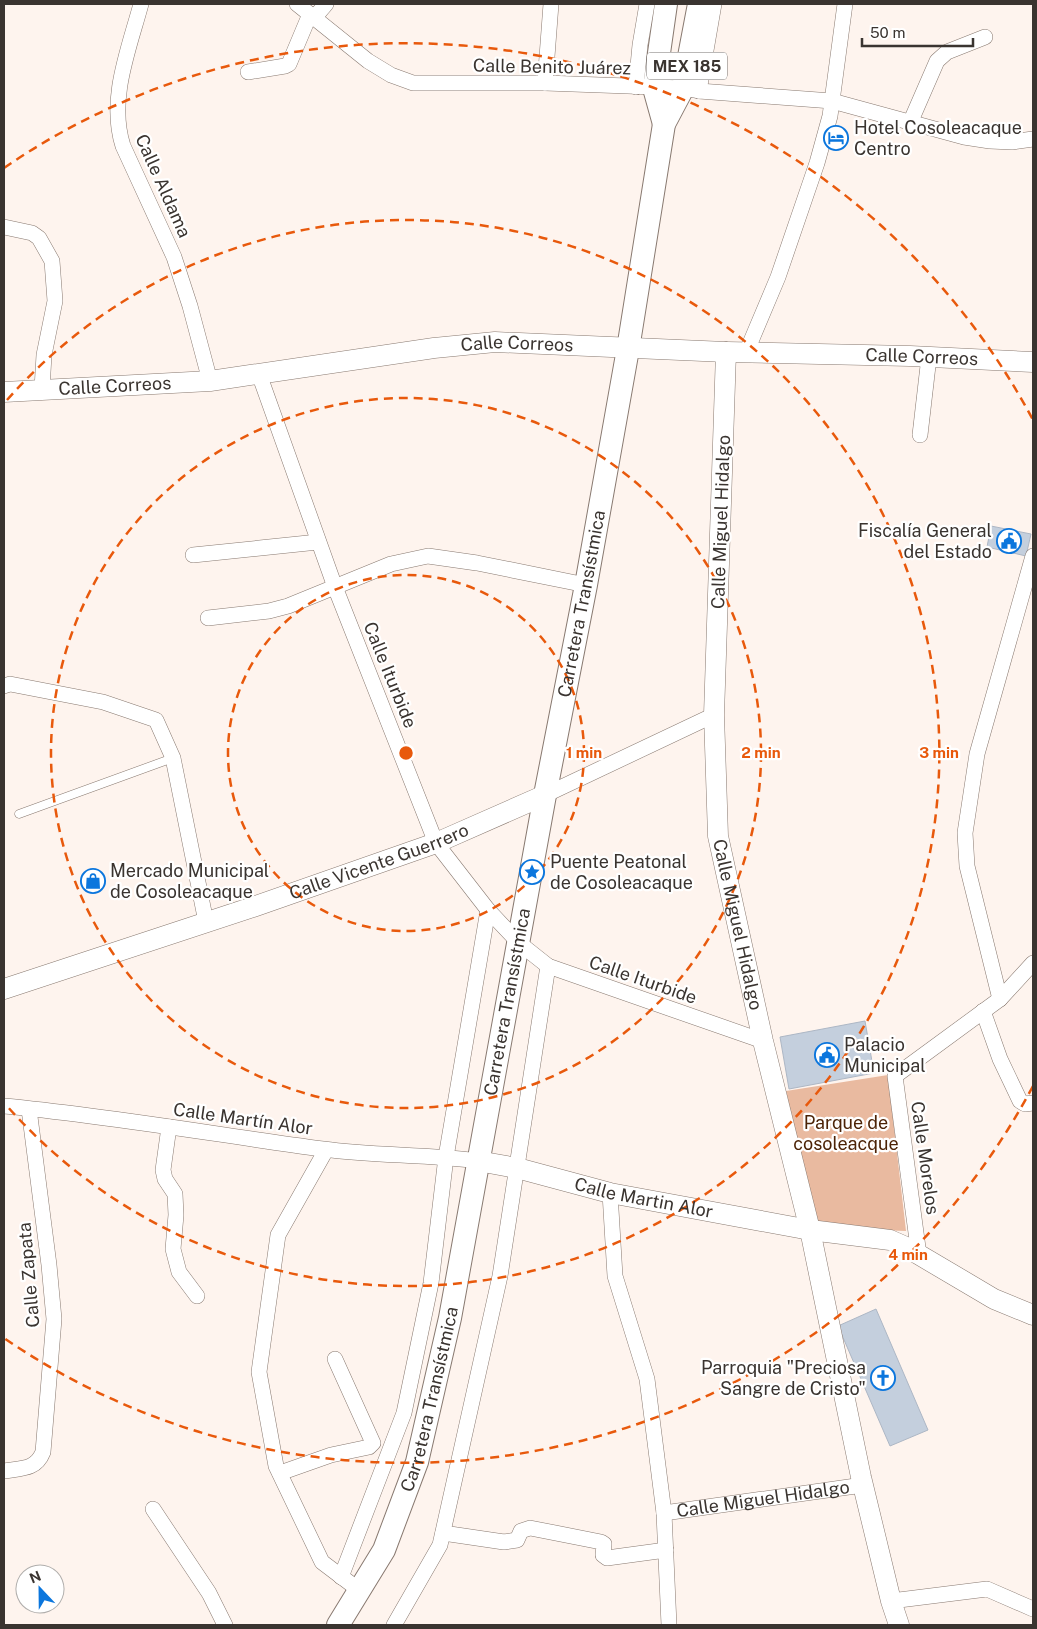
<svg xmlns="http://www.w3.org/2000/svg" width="1037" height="1629" viewBox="0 0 1037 1629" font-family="'Public Sans',sans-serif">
<rect width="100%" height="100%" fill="#fef4ee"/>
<path fill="#e9baa0" d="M888,1075L906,1231L817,1228L786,1091Z"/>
<path fill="#c4cfdd" stroke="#adb7c5" d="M991,526L1031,534L1026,556L987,547Z
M865,1021L874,1073L789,1089L780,1037Z
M876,1309L928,1430L890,1446L838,1326Z"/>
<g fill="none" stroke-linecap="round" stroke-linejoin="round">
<defs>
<path id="lane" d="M19,814L173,758"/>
<g id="street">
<path d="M141,4C129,49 108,99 123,146L174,257L190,306L210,381"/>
<path d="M297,4L368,61L391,75L413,83H545L683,88L699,91L832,101L964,137L990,141L1012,142L1033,139"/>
<path d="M314,18L326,4"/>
<path d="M248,72L285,66L289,64L310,14"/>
<path d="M545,83L551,4"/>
<path d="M636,87L640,45L647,4"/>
<path d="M699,91L714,4"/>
<path d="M910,123L937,61L947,52L985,37"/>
<path d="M4,227L32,233L39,238L52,261L55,301L44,355L42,389"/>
<path d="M746,353L778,277L817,163L830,116L845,4"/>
<path d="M259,374L335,587L436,843L488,910L519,943L548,966L763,1041"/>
<path d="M920,435L929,357"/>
<path d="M193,555L318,542"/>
<path d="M208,618L269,611L288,606L391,564L428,556L477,563L586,585"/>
<path d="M4,686L10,684L103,702L156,720L173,758L206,922"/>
<path d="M545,795L714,715"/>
<path d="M1000,999L967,866L965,833L977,754L1033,556"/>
<path d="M983,1011L1000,1059L1020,1101L1025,1104L1033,1103"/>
<path d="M4,1106C111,1116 217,1135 323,1149C374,1156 426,1154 478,1161"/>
<path d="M169,1127L163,1170L165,1179L175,1194L176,1215L173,1249L179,1272L197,1296"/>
<path d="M326,1150L278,1235L259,1372L276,1466L322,1562L359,1590"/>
<path d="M610,1193L615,1276L647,1379L664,1513L669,1625"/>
<path d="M919,1255L895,1076L1000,999L1033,963"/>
<path d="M4,1471C21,1468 36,1470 43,1452L54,1319L49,1265L29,1109"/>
<path d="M280,1473L331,1455L369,1447L373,1443L335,1359"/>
<path d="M153,1509L209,1593L225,1625"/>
<path id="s1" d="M664,1513L863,1485"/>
<path d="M443,1533L504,1542L517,1540L521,1531L530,1528L601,1542L604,1544L603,1555L607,1558L666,1550"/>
<path d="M341,1577L404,1413L431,1283L446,1157L488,910"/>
<path d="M891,1601L987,1589L1033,1609"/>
<path d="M394,1625L440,1545L500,1276L548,966"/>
</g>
<g id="secondary">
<path id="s2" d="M726,352L714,715L718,836L763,1041L810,1230L861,1477L891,1601L899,1625"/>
<path id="s3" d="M4,392L210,381L434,348L495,342L726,352L910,356L1033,362"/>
<path id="s4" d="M4,989L256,906L436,843L545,795"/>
<path id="s5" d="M478,1161L517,1168L610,1193L810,1230L890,1240L906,1247L994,1299L1033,1315"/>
</g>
<g id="primary">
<path d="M664,124L654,88L666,4"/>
<path id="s6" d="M338,1625L384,1550L417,1462L450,1318L545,795L586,585L628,349L664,124L683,88L699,4"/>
</g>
</defs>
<use href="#lane" stroke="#887970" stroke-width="9"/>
<use href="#street" stroke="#887970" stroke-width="16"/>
<use href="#secondary" stroke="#887970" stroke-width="21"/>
<use href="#primary" stroke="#887970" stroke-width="24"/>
<use href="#lane" stroke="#fff" stroke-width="8"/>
<use href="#street" stroke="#fff" stroke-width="15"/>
<use href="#secondary" stroke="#fff" stroke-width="20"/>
<use href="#primary" stroke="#fff" stroke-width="22"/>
</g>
<g fill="none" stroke="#e8590c" stroke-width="2.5" stroke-dasharray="9 6">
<circle cx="406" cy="753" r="178"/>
<circle cx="406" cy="753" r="355"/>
<path d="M7 400A533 533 0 1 1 7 1106"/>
<path d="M1033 1086A710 710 0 0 1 4 1338M4 168A710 710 0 0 1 1033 420"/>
</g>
<defs>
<symbol id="hotel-ring" viewBox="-11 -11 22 22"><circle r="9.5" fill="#fff" stroke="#0b76dd" stroke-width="1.5"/><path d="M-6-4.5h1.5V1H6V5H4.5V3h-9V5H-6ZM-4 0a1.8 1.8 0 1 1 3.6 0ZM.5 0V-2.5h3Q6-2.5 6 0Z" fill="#0b76dd"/></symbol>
<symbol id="civic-ring" viewBox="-11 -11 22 22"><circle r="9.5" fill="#fff" stroke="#0b76dd" stroke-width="1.5"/><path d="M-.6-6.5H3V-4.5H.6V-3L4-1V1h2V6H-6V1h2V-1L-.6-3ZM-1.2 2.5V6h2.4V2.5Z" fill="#0b76dd"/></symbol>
<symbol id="sight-ring" viewBox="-11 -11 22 22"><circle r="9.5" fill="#fff" stroke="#0b76dd" stroke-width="1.5"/><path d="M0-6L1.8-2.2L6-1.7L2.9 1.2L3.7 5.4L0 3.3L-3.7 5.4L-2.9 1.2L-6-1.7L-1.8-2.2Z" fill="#0b76dd"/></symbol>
<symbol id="shop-ring" viewBox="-11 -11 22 22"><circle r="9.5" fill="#fff" stroke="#0b76dd" stroke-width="1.5"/><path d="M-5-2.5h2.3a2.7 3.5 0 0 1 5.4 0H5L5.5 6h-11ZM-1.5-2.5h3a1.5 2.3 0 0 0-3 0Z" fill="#0b76dd"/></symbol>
<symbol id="church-ring" viewBox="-11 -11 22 22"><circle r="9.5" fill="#fff" stroke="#0b76dd" stroke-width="1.5"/><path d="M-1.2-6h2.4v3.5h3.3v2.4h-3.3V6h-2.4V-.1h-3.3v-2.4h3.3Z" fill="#0b76dd"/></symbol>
</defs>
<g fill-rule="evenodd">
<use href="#hotel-ring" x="822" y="124" width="28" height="28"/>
<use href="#civic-ring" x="995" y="527" width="28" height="28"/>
<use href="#sight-ring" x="518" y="858" width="28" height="28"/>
<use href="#shop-ring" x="79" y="867" width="28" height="28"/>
<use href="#civic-ring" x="813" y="1041" width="28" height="28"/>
<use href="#church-ring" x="869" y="1364" width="28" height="28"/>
</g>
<g text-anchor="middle" stroke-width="4.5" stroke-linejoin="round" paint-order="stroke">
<rect fill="#fff" stroke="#75716e" stroke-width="1" x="647" y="52.5" width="80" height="27" rx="4"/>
<g font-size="16" font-weight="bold" fill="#3a3430">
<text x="687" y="72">MEX 185</text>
</g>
<g font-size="18" fill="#3a3430" stroke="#fff">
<text transform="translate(552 67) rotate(1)" y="6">Calle Benito Juárez</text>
<text transform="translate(163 186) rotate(66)" y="6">Calle Aldama</text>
<text dy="6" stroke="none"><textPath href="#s3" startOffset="516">Calle Correos</textPath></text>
<text dy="6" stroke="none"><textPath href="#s3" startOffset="921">Calle Correos</textPath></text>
<text dy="6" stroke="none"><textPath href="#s3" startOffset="111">Calle Correos</textPath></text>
<text transform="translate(721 522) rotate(-88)" y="6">Calle Miguel Hidalgo</text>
<text dy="6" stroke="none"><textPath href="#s6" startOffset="1056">Carretera Transístmica</textPath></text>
<text transform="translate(390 675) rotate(68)" y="6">Calle Iturbide</text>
<text dy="6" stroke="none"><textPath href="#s4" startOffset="396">Calle Vicente Guerrero</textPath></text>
<text dy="6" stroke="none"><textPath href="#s2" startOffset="575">Calle Miguel Hidalgo</textPath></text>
<text transform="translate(643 980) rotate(19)" y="6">Calle Iturbide</text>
<text dy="6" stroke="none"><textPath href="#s6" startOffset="651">Carretera Transístmica</textPath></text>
<text transform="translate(243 1119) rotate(8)" y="6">Calle Martín Alor</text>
<text transform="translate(925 1158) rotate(82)" y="6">Calle Morelos</text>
<text dy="6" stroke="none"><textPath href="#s5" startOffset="170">Calle Martin Alor</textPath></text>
<text transform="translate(29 1275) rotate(-95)" y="6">Calle Zapata</text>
<text dy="6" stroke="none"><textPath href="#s6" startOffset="246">Carretera Transístmica</textPath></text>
<text dy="6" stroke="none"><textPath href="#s1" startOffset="100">Calle Miguel Hidalgo</textPath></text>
</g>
<g font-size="18" fill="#3a3430" stroke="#fff" text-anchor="start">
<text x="854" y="134">Hotel Cosoleacaque<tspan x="854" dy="21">Centro</tspan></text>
<text x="992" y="537" text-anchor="end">Fiscalía General<tspan x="992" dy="21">del Estado</tspan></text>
<text x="550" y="868">Puente Peatonal<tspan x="550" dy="21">de Cosoleacaque</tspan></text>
<text x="110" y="877">Mercado Municipal<tspan x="110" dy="21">de Cosoleacaque</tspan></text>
<text x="844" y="1051">Palacio<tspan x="844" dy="21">Municipal</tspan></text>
<text x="866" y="1374" text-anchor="end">Parroquia "Preciosa<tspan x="866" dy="21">Sangre de Cristo"</tspan></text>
</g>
<g font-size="18" fill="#4c2306" stroke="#fff">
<text x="846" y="1129">Parque de<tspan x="846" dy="21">cosoleacque</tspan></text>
</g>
</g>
<circle cx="406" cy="753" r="8" fill="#e8590c" stroke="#fff" stroke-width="2.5"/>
<g font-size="15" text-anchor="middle" font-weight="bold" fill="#e8590c" stroke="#fff" stroke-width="4.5" stroke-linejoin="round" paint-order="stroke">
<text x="584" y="758">1 min</text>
<text x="761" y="758">2 min</text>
<text x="939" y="758">3 min</text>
<text x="908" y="1260">4 min</text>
</g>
<rect width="1037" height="1629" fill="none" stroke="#3a3430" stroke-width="10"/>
<g transform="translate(40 1589) rotate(338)"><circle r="24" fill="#ffffff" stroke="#b0aeac"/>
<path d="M0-4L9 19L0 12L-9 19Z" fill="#0b76dd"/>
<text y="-8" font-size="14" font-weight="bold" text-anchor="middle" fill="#3a3430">N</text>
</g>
<path d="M862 38v8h111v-8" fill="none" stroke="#3a3430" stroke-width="2.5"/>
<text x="870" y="38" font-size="15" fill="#3a3430" stroke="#ffffff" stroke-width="4" paint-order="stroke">50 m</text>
</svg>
